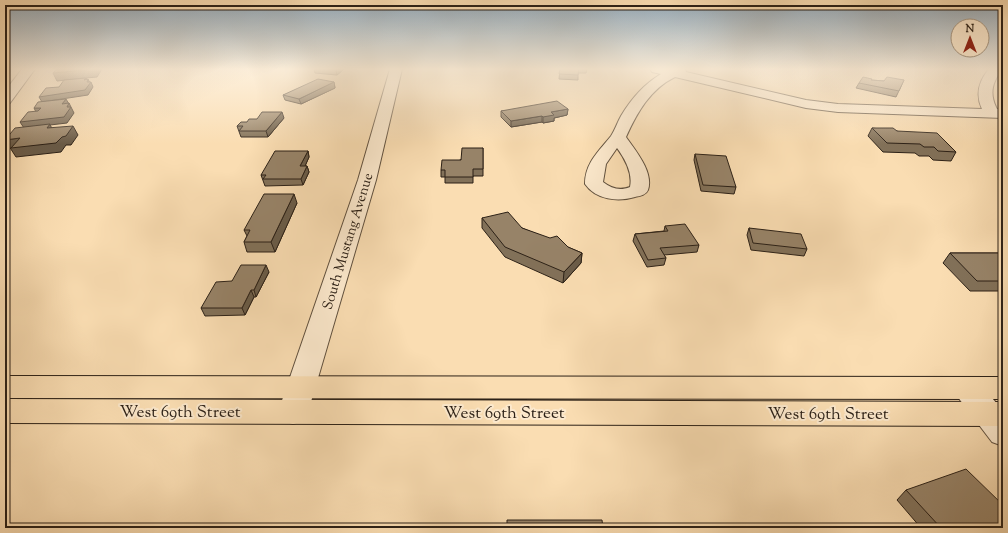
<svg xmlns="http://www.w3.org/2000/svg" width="1008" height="533" viewBox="0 0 1008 533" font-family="'Sorts Mill Goudy',serif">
<rect width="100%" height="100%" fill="#faddb2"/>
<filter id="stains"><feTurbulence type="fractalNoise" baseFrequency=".005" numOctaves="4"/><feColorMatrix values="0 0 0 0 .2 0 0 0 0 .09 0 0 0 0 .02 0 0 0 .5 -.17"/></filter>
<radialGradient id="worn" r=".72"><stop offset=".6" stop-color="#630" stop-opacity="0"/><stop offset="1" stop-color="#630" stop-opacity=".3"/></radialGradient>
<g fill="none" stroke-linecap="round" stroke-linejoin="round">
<defs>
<path id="minor" d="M22,69H35L10,103L5,104V91Z
M390,69H402L376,180L308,412L303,421L293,424L283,421L278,412L358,180Z
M650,69H685L686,72L806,100L838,104L982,109C975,94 979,81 989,69H1002C993,82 989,92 996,107L997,109L1003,110V118L838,112L806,108L675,77C650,89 637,113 626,137C635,150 654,172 648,190C646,195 640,196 635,197C618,202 596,200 585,184C585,163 599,151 611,136C615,130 617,123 621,116C631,99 644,84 661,74L652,72ZM617,148C625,159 633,173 630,187C620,191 612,189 603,182L606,164Z
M967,377L977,380L1003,411V446L992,442L957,396L953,388L957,380Z"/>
<path id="major" d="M5,376L1003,377V399L5,398Z
M5,399L1003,402V426L5,423Z"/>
</defs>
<use href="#minor" stroke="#60503e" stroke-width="2"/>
<use href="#major" stroke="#2c2117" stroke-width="2"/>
<use href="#minor" fill="#fce9cd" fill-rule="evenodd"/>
<use href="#major" fill="#faddb2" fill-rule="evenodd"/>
</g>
<path fill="#827159" stroke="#2c2117" d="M314,69H344L337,75L315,73Z
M560,69H587L586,73H578V80L559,79Z
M871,80L884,81L904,80L896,97L856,88L859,83Z
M334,82L335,88L301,104L285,100L283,95Z
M568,109L567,115L554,118V121L543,123L542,122L511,127L501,117V111Z
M284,118L268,137H241L237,126Z
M872,128L897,131L956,152L951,161L933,160L929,156H919L915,153L883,152L868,136Z
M483,148V176H473V183H445V177H441V170Z
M308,151L309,157L305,166H307L309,172L303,185L265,186L261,175Z
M695,154L736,187L734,194L701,191L694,160Z
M297,203L275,252H247L244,242L247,236L244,230Z
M482,218L522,228L582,253L581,263L563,283L505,257L482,228Z
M665,226L699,245L697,252L664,255L666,258L664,265L647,267L633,241L635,234L664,231Z
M749,228L807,249L804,256L751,250L747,235Z
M950,253H1003V293L1001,291H970L943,263Z
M269,272L256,297H254L245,315L205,316L201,308L232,281Z
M906,490L1003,528H921L897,500Z"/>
<path fill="#6a5c49" stroke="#2c2117" d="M93,69H102L97,77L86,78L88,81V79L90,83L91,82L93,87L88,95L42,102L39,97L84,80L85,78L57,81L53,73Z
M337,69H344L337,75L336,70Z
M334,82L335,88L301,104L299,99Z
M66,99L69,104V103L74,113L67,123L50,125L55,133L24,128L20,122L62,104Z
M34,108H41L37,114Z
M568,109L567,115L554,118V121L543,123V117L551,112Z
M282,112L284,118L268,137L266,131Z
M542,116V122L511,127V121Z
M73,126L78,135L71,145H66L61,152L16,157L5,140L20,138L62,137Z
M308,151L309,157L302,173L300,166Z
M307,166L309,172L303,185L301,179Z
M294,194L297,203L275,252L271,242Z
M582,253L581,263L563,283L564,272Z
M266,265L269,272L256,297L254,290Z
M251,290L254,297L245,315L242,308Z"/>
<path fill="#978368" stroke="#2c2117" d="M57,69H93L53,73Z
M560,69H579L578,75L559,74Z
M863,77L872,79L871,80L884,81L887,77L904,80L899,91L859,83Z
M86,78L84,80L88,79L87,82H91L85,90L39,97L46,88L59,87L64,80Z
M318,79L334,82L299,99L283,95Z
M66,99L62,104L69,103L67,107H71L64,117L20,122L28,112L38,111L41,108H34L38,102Z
M557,101L568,109L551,112L554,115L543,117L542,116L511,121L501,111Z
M262,112H282L266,131H239L243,126H237L241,122H247L249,119H257Z
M50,124L47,128L73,126L66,136L62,137L56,143L11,148L20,138L5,140L15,128Z
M872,128H893L897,131L937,133L956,152L938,151L934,147H924L920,144L887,143Z
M462,148H483V169H473V177H445V170H441L442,160H461Z
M275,151H308L300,166H307L301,179H263L266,175H261Z
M695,154L726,156L736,187L703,185Z
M264,194H294L271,242H244L250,230H244Z
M508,212L522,228L550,238L557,236L568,247L582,253L564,272L505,247L482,218Z
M685,224L699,245L660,248L666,258L648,260L635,234L668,231L665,226Z
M749,228L801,234L807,249L753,243Z
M950,253H1003V281H977Z
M241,265H266L254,290H251L242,308H201L216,282L232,281Z
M966,469L1003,505V528H941L906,490Z
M507,520H602L603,528H507Z"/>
<linearGradient id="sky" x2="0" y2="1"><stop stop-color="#93abbd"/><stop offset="0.48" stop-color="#fdf0dc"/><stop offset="1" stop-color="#fdf0dc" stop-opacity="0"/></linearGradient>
<rect width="1008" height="144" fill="url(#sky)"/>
<g text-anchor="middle" stroke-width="4" stroke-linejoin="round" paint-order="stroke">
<g font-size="14" fill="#2c2117" stroke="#fce9cd">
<text transform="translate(347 241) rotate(-73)" y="5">South Mustang Avenue</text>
</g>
<g font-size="17" fill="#2c2117" stroke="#fce9cd">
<text x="180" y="417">West 69th Street</text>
<text x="504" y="418">West 69th Street</text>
<text x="828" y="419">West 69th Street</text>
</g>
</g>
<rect width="1008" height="533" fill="none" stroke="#faddb2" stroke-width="20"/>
<rect x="6" y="6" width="996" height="521" fill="none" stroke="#2c2117" stroke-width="2"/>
<rect x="10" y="10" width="988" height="513" fill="none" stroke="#2c2117"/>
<g transform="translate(970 38)"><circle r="19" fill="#fce9cd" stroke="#a99984"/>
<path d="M0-3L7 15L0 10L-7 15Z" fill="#8f2418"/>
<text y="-6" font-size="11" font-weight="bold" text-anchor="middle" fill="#2c2117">N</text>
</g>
<rect width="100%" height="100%" filter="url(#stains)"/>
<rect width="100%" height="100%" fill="url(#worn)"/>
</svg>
